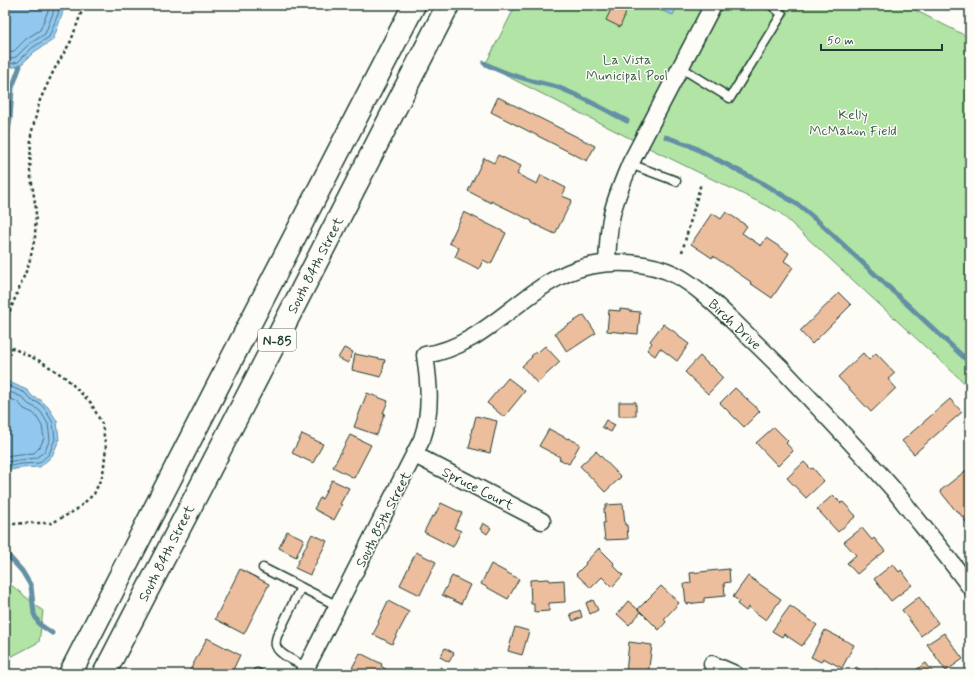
<svg xmlns="http://www.w3.org/2000/svg" width="975" height="679" viewBox="0 0 975 679" font-family="Mynerve,sans-serif">
<rect width="100%" height="100%" fill="#fdfcf7"/>
<filter id="ink" filterUnits="userSpaceOnUse"><feTurbulence type="fractalNoise" baseFrequency=".025" numOctaves="2"/><feDisplacementMap in="SourceGraphic" scale="8" xChannelSelector="R" yChannelSelector="G"/><feConvolveMatrix kernelMatrix="1 2 1 2 8 2 1 2 1" color-interpolation-filters="sRGB"/></filter>
<g filter="url(#ink)">
<path fill="#b2e4a5" stroke="#68906c" d="M516,5H905L970,38V388L779,212L655,151L485,65Z
M5,580L43,611L39,642L5,660Z"/>
<path fill="#92c7ef" stroke="#6490a4" d="M5,5H64L62,15L53,40L34,52L20,66L7,68L5,70Z
M645,5H678L673,15Z
M5,380L27,390L33,397L41,400L48,407L57,421L59,440L52,456L40,467L21,468L5,471Z"/>
<g fill="none" stroke-linecap="round" stroke-linejoin="round">
<path stroke="#4d747f" stroke-width="1" d="M5,53L13,52L26,39L40,30L48,11L49,5
M5,60L16,57L29,44L45,34L53,13L55,5
M5,65L18,62L32,48L49,37L58,14L60,5
M5,384L25,393L31,400L39,403L45,409L53,423L55,439L49,454L39,463L21,464L5,467
M5,390L22,397L28,404L36,408L41,412L48,424L50,439L45,451L36,458L20,460L5,462
M5,397L18,402L24,409L33,413L36,416L42,426L44,438L40,447L34,453L20,454L5,456"/>
<path stroke="#6490a4" stroke-width="5" d="M484,63C500,72 518,77 536,82C543,84 550,85 557,87C581,96 604,109 627,121
M666,137L689,145L764,184L797,204L820,223L970,363
M5,148L10,119L12,88L20,66
M5,552L22,571L31,586L34,614L39,624L52,633"/>
</g>
<path fill="#edbe9d" stroke="#1f3d34" d="M612,7L626,13L620,27L606,20Z
M498,97L595,146L587,161L491,112Z
M498,155L521,166L517,174L537,184L541,175L566,188L562,196L572,200L555,234L532,223V221L491,201V203L468,191L484,158L494,163Z
M464,212L506,233L491,264L483,260L479,269L455,257L459,248L449,243Z
M726,212L747,226L742,233L761,246L766,238L789,253L784,261L793,267L772,298L750,283L751,282L713,256L712,258L691,244L712,213L721,219Z
M839,293L851,305L812,344L800,331Z
M620,309L629,310V311L640,312L638,334L607,331L609,310L620,311Z
M584,315L596,333L567,352L555,333Z
M663,324L679,335L678,336L689,344L677,361L660,348L655,356L647,350L652,343L650,341Z
M545,346L560,362L537,383L522,366L532,357L531,356L536,352L537,353Z
M344,348L353,352L348,363L338,358Z
M863,353L869,360L876,353L895,373L888,379L896,388L871,412L838,377Z
M355,354L385,360L381,377L352,370Z
M700,356L710,366L711,365L716,370H715L723,378L708,394L685,372Z
M508,378L525,391L504,417L487,403Z
M735,388L760,411L744,427L720,403Z
M367,393L388,401L383,413H385L377,435L354,427Z
M950,399L962,412L914,454L902,441Z
M619,402H636V416H619Z
M476,416L497,421L490,453L469,448L472,435L471,434L472,428H473Z
M606,420L615,425L611,432L602,427Z
M774,427L788,441L786,443L793,451L778,466L756,443Z
M549,429L568,439V438L580,444L569,464L559,459L560,457L539,446Z
M302,434L323,444L313,463L292,453Z
M350,435L371,445L354,478L333,467Z
M596,451L621,477L605,492L580,466Z
M804,462L811,469L813,468L824,481L806,498L787,478Z
M969,468L970,469V527L957,510L956,511L940,491Z
M332,480L349,488L340,504L342,505L334,520L314,509L320,498L322,499Z
M833,495L841,503L843,502L856,516L838,532L817,509Z
M441,503L462,513L454,528L461,531L453,547L424,532L432,516L434,517Z
M623,504L625,525H627L628,539L605,540L603,523H605L604,508H606V505Z
M483,523L491,528L487,534L480,529Z
M862,528L872,540L874,538L885,551L857,574L847,563L856,555L844,542Z
M287,531L304,539L296,557L279,548Z
M312,534L327,541L310,575L295,568Z
M599,548L614,563L613,565L623,575L612,587L602,577L591,588L576,574L586,564L585,563Z
M416,552L436,562L420,595L400,585Z
M491,564L519,579L508,599L481,584Z
M893,564L899,572L901,570L912,585L891,601L874,579Z
M240,569L269,584L244,634L215,619Z
M729,569L730,582L724,583L725,596L704,598V602L686,604L684,584L691,583L690,573Z
M452,576L470,585L461,604L442,595Z
M748,576L781,599L766,620L748,607L746,611L737,604L739,601L733,597Z
M549,579L550,581L564,580L565,602L549,603V611L534,612V604H531L530,580Z
M661,586L679,603L664,619L666,622L659,630L638,609Z
M919,597L938,623L921,636L902,610Z
M593,600L598,610L590,614L586,603Z
M388,601L409,612L392,644L373,634L379,623L378,622Z
M628,601L641,612L629,625L617,614Z
M790,606L817,625L802,646L784,634L782,637L772,631Z
M580,610L582,617L573,621L570,614Z
M515,627L529,631L522,655L508,651Z
M825,630L854,645L842,668L823,658L821,662L811,657Z
M944,633L963,659L946,671L927,644Z
M207,638L240,655L231,674H188Z
M629,642L652,645L648,674H626Z
M445,648L454,653L449,662L440,657Z
M360,653L382,664L381,666L387,670L385,674H351L354,669L352,668Z
M926,663L934,674H910Z
M441,667L446,674H431Z
M856,667L867,674H852Z
M876,669L884,674H873Z"/>
<g fill="none" stroke-linecap="round" stroke-linejoin="round">
<defs>
<path id="lane" d="M680,67L730,98L782,14L771,5
M630,164L676,181
M263,568L338,606
M301,587L277,636C276,639 275,642 276,646C279,655 298,663 307,667
M257,674V673L259,674"/>
<path id="street" d="M607,263C608,247 608,230 612,214C616,197 623,181 630,164L713,5
M415,455L542,521
M712,664L735,674
M303,674L422,439C432,411 429,383 425,355C490,346 527,279 589,266C617,260 650,262 676,275C698,287 716,305 734,322C750,338 766,353 782,369C820,409 857,448 893,489C902,500 911,512 920,523C937,544 954,565 970,587"/>
<path id="primary" d="M70,674L191,438L414,5
M104,674L281,331L448,5"/>
</defs>
<use href="#lane" stroke="#1f3d34" stroke-width="11"/>
<use href="#street" stroke="#1f3d34" stroke-width="19"/>
<use href="#primary" stroke="#1f3d34" stroke-width="25"/>
<path stroke="#1f3d34" stroke-width="2.5" stroke-dasharray="3 3" stroke-linecap="butt" d="M682,252L701,183
M5,323L29,264L35,237L36,209L30,171L31,135L40,100L54,70L71,41L84,5
M5,346L10,347L42,362L66,378L91,403L102,424L106,448L103,474L94,494L76,510L52,523H24L5,525"/>
<use href="#lane" stroke="#fdfcf7" stroke-width="8"/>
<use href="#street" stroke="#fdfcf7" stroke-width="16"/>
<use href="#primary" stroke="#fdfcf7" stroke-width="22"/>
</g>
</g>
<g text-anchor="middle" stroke-width="3" stroke-linejoin="round" paint-order="stroke">
<rect fill="#fdfcf7" stroke="#62766e" stroke-width="1" x="258" y="329" width="38" height="22" rx="3"/>
<g font-size="13" font-weight="bold" fill="#1f3d34">
<text x="277" y="345">N-85</text>
</g>
<g font-size="14" fill="#3c5e4b" stroke="#fdfcf7">
<text x="627" y="64">La Vista<tspan x="627" dy="16">Municipal Pool</tspan></text>
<text x="853" y="119">Kelly<tspan x="853" dy="16">McMahon Field</tspan></text>
</g>
<g font-size="14" fill="#1f3d34" stroke="#fdfcf7">
<text transform="translate(315 265) rotate(-63)" y="5">South 84th Street</text>
<text transform="translate(735 324) rotate(43)" y="5">Birch Drive</text>
<text transform="translate(478 488) rotate(27)" y="5">Spruce Court</text>
<text transform="translate(383 519) rotate(-63)" y="5">South 85th Street</text>
<text transform="translate(166 553) rotate(-63)" y="5">South 84th Street</text>
</g>
</g>
<rect width="975" height="679" fill="none" stroke="#fdfcf7" stroke-width="20"/>
<rect x="10" y="10" width="955" height="659" fill="none" stroke="#1f3d34" stroke-width="1.5" filter="url(#ink)"/>
<path d="M821 44v6h121v-6" fill="none" stroke="#1f3d34" stroke-width="2"/>
<text x="827" y="44" font-size="12" fill="#1f3d34" stroke="#fdfcf7" stroke-width="3" paint-order="stroke">50 m</text>
</svg>
